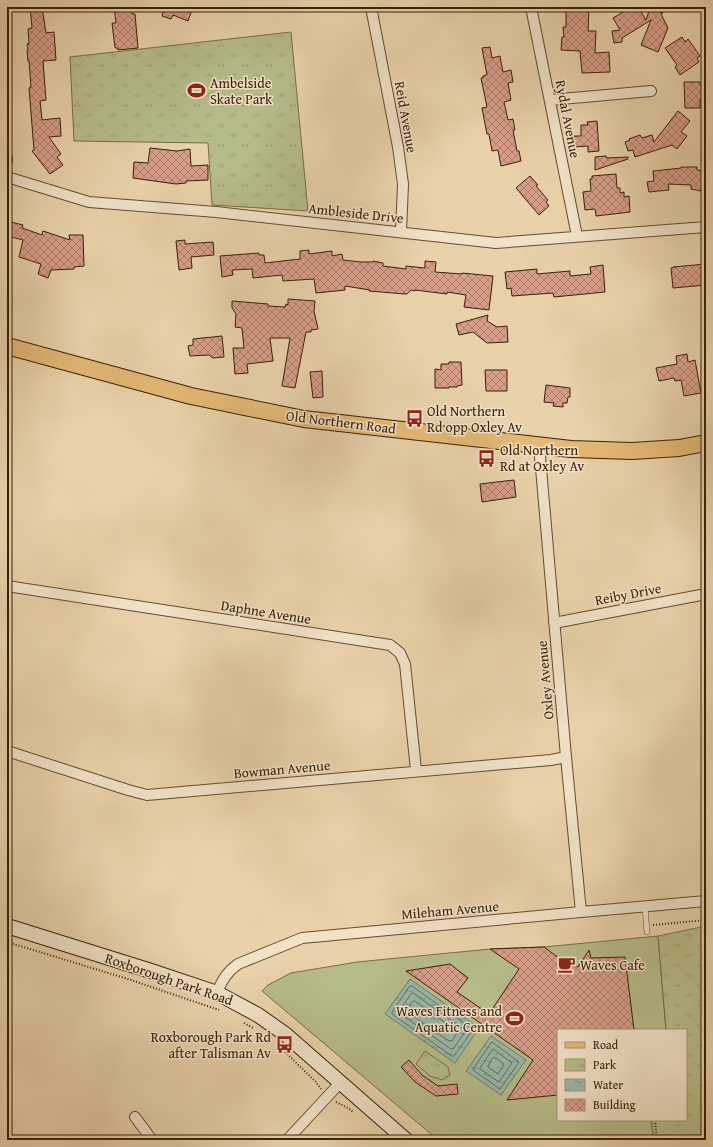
<svg xmlns="http://www.w3.org/2000/svg" width="713" height="1147" viewBox="0 0 713 1147" font-family="'Gentium Book Plus',serif">
<defs>
<pattern id="park-tufts" width="24" height="20" patternUnits="userSpaceOnUse"><rect width="24" height="20" fill="#b6bc88"/><path d="M3 7l-1-3M5 7V3M7 7l1-3M15 17l-1-3M17 17v-4M19 17l1-3" fill="none" stroke="#9da174"/></pattern>
<pattern id="water-ripples" width="26" height="14" patternUnits="userSpaceOnUse"><rect width="26" height="14" fill="#97b8a8"/><path d="M2 4q2-2 4 0t4 0M15 11q2-2 4 0t4 0" fill="none" stroke="#7c9587"/></pattern>
<pattern id="building-cross-hatch" width="8" height="8" patternUnits="userSpaceOnUse"><rect width="8" height="8" fill="#d79e89"/><path d="M0 0l8 8M0 8l8-8" fill="none" stroke="#af806e"/></pattern>
</defs>
<rect width="100%" height="100%" fill="#e9d2aa"/>
<filter id="stains"><feTurbulence type="fractalNoise" baseFrequency=".005" numOctaves="4"/><feColorMatrix values="0 0 0 0 .2 0 0 0 0 .09 0 0 0 0 .02 0 0 0 .5 -.17"/></filter>
<radialGradient id="worn" r=".72"><stop offset=".6" stop-color="#630" stop-opacity="0"/><stop offset="1" stop-color="#630" stop-opacity=".3"/></radialGradient>
<path fill="#b6bc88" stroke="#776e48" d="M658,936L666,1030H558V1120H651L654,1140H438L262,991L268,985L291,973L357,962L490,949L544,947Z"/>
<path fill="url(#park-tufts)" stroke="#776e48" d="M291,32L308,211L212,205L208,143L74,141L70,57Z
M706,926V1140H654L651,1120H686V1030H666L658,936Z
M425,1051L448,1067L450,1075L442,1080L430,1076L416,1064Z"/>
<path fill="url(#water-ripples)" stroke="#717b68" d="M410,979L479,1028L455,1063L385,1014Z
M491,1036L526,1060L501,1095L466,1071Z"/>
<g fill="none" stroke-linecap="round" stroke-linejoin="round">
<path stroke="#686c58" stroke-width="1" d="M412,986L472,1029V1031L454,1056H452L392,1014V1012L409,987Z
M413,993L465,1030V1032L453,1049H451L399,1013V1011L411,994Z
M415,1001L457,1031V1033L452,1041H449L407,1012V1009L412,1002Z
M492,1042L519,1062L500,1089L473,1070Z
M493,1049L512,1063L499,1082L480,1069Z
M493,1058H496L504,1064L498,1074L488,1067Z"/>
</g>
<path fill="url(#building-cross-hatch)" stroke="#382007" d="M30,7H42L46,33L54,32L56,60L43,61L46,100L40,101L42,120L60,118L61,136L49,137L61,154L57,157L63,165L50,174L32,151L34,150L29,88L31,87L29,61H28L27,50H28L27,44H29L28,29L32,28Z
M114,7H131L132,14H135L138,48L118,50V48H115L112,23H116Z
M154,7H193L188,21L173,15L171,19L162,16L163,12L153,8Z
M566,7H589L588,31H596L595,53L609,52L610,72L582,73L580,51L561,50L562,37H564L563,27H566Z
M632,7H638L646,20L650,8L655,10L656,7H658L660,12L663,13L661,14L668,28L658,52L641,45L651,20L622,38V42L614,43L612,31L620,30L613,18Z
M682,37L685,42L688,39L700,56L697,58L699,62L680,75L675,67L677,65L665,48Z
M490,47L492,58L500,56L503,72L511,70L513,82L508,83L511,100L504,102L508,120L513,119L515,130H513L517,151H519L521,161L501,166L498,150L492,151L489,134H487L482,108L487,107L481,78H483V76L487,75L482,48Z
M684,82H700V85H702V99H700V108H685Z
M678,111L690,121L681,132L687,136L677,149L672,145L635,157L633,150L628,151L625,142L630,140L629,139L640,135L642,138L652,135L654,142Z
M597,121L599,151L588,152V146L575,147L574,136H581V125H588L587,122Z
M150,148L177,151L190,149L191,166L208,165V180L186,181V183L176,184L133,178L134,162L148,163Z
M606,156L607,158L628,157V159L595,170V157Z
M681,167H697V170L706,171V192L691,189V185L668,184L669,190L649,192L647,182L654,181L653,171L681,168Z
M616,174L617,188H620V193L624,192V197L629,196L630,212L596,216L595,209L585,210L583,192L591,191L590,179H592V176Z
M530,176L538,185L536,186L548,200L546,202L549,206L539,215L516,188Z
M7,221L23,225L22,228L42,235L43,231L70,240L69,235H83L84,266L74,267V269L51,270L48,278L38,274L41,264L19,257L23,240L7,236Z
M185,240V244L213,242L214,255L191,257L192,268L179,270L176,241Z
M309,250V254L332,251V256L342,254L343,260L361,262H373V261L383,263V266L406,269V266L425,268V261L436,262L435,272L462,274V273L493,276L489,310L464,307L466,295L447,292V294L415,290V291L411,290L407,294H405L369,291L370,290L345,286V290L316,293L314,279L283,281L282,275L253,278L252,269L232,270L233,275L222,277L220,256L259,253V255H264L265,263L300,259V251Z
M706,264V285L673,288L671,268H673V267Z
M603,265L605,292L554,297L553,293L512,296L511,288L507,289L505,272L537,269V274L570,271V276L591,274L590,267Z
M288,299L315,301L314,311L318,329L311,330V332H306L295,388L282,386L290,338H270L273,361L247,364L248,373L235,374L233,348H244L242,328L235,327L236,314L232,308V301L268,304V306L285,307L286,304L288,305Z
M488,315L487,321L497,327L507,326L508,342L487,343L473,332L459,335L456,324Z
M222,336L224,357L213,358L209,355L190,356L188,346L193,345V339Z
M687,354L688,362L695,360L701,393L684,396L681,380L675,381L674,378L659,381L656,368L677,364L676,356Z
M449,362H461L462,385L457,386V387H449V388H435V369L441,370V364H449Z
M485,370H507V391H486Z
M322,371L323,397L313,398L310,372Z
M546,385L570,388V397H568L567,403H563V407L553,406L554,403L544,402Z
M514,480L516,497L482,502L480,484Z
M544,947L563,961L565,958L578,967L589,950L591,958L625,957L634,1030H558V1095L507,1100L533,1060L406,971L450,964L468,978L457,992L489,1014L519,969L490,949Z
M409,1060L422,1075L438,1086L457,1084L458,1094L436,1096L415,1082L401,1067Z"/>
<g fill="none" stroke-linecap="round" stroke-linejoin="round">
<defs>
<path id="lane" d="M645,907L647,932"/>
<path id="street" d="M371,7L398,147L403,184L401,232
M531,7L577,236
M550,100L651,91
M7,158V161
M7,177L89,202L216,212L496,243L706,227
M539,445L566,757L581,912
M7,586L390,645L400,653L405,664L416,770
M554,623L706,594
M7,751L128,790L147,795L551,760L566,757
M217,993C222,980 227,972 238,964L302,938L581,912L706,901
M135,1117L152,1140
M287,1140L340,1083"/>
<path id="secondary" d="M7,926L151,971L217,993L232,1001L258,1015L285,1034L406,1140"/>
<path id="primary" d="M7,346L191,396L304,419L571,449L632,451L679,448L706,443"/>
</defs>
<use href="#lane" stroke="#644c30" stroke-width="6"/>
<use href="#street" stroke="#644c30" stroke-width="12"/>
<use href="#secondary" stroke="#382007" stroke-width="16"/>
<use href="#primary" stroke="#382007" stroke-width="18"/>
<path stroke="#382007" stroke-width="2" stroke-dasharray="1 2" stroke-linecap="butt" d="M653,925L706,920
M7,942L128,979L219,1010
M244,1023L253,1028
M285,1052L316,1082L321,1089
M336,1102L348,1108L353,1112
M655,1120L657,1140"/>
<use href="#lane" stroke="#f1e2c8" stroke-width="5"/>
<use href="#street" stroke="#f1e2c8" stroke-width="10"/>
<use href="#secondary" stroke="#f1e2c8" stroke-width="14"/>
<use href="#primary" stroke="#e4b975" stroke-width="16"/>
</g>
<defs>
<symbol id="stadium-bare" viewBox="-9 -9 18 18"><path d="M0-5a6.5 5 0 1 0 0 10a6.5 5 0 1 0 0-10ZM-3.5-1.8h7v3.6h-7Z" fill="#8f2418" stroke="#f1e2c8" stroke-width="2.5" paint-order="stroke"/></symbol>
<symbol id="bus-bare" viewBox="-9 -9 18 18"><path d="M-5-6H5V4H4V6H2V4H-2V6H-4V4H-5ZM-3.5-4V0h7V-4ZM-3.5 1.2v1.5H-2V1.2ZM2 1.2v1.5H3.5V1.2Z" fill="#8f2418" stroke="#f1e2c8" stroke-width="2.5" paint-order="stroke"/></symbol>
<symbol id="cafe-bare" viewBox="-9 -9 18 18"><path d="M-5.5-4.5H6V0H3Q3 3.5 0 3.5H-2.5Q-5.5 3.5-5.5 0ZM3-3.2v2h1.7v-2ZM-6 4.5H4V6H-6Z" fill="#8f2418" stroke="#f1e2c8" stroke-width="2.5" paint-order="stroke"/></symbol>
</defs>
<g fill-rule="evenodd">
<use href="#stadium-bare" x="184" y="78" width="25" height="25"/>
<use href="#bus-bare" x="402" y="406" width="25" height="25"/>
<use href="#bus-bare" x="474" y="446" width="25" height="25"/>
<use href="#cafe-bare" x="554" y="952" width="25" height="25"/>
<use href="#stadium-bare" x="502" y="1006" width="25" height="25"/>
<use href="#bus-bare" x="272" y="1032" width="25" height="25"/>
</g>
<g text-anchor="middle" stroke-width="3" stroke-linejoin="round" paint-order="stroke">
<g font-size="14" fill="#382007" stroke="#f1e2c8" text-anchor="start">
<text x="210" y="88">Ambelside<tspan x="210" dy="16">Skate Park</tspan></text>
<text x="427" y="416">Old Northern<tspan x="427" dy="16">Rd opp Oxley Av</tspan></text>
<text x="500" y="455">Old Northern<tspan x="500" dy="16">Rd at Oxley Av</tspan></text>
<text x="580" y="970">Waves Cafe</text>
<text x="502" y="1016" text-anchor="end">Waves Fitness and<tspan x="502" dy="16">Aquatic Centre</tspan></text>
<text x="271" y="1042" text-anchor="end">Roxborough Park Rd<tspan x="271" dy="16">after Talisman Av</tspan></text>
</g>
<g font-size="14" fill="#382007" stroke="#f1e2c8">
<text transform="translate(406 117) rotate(80)" y="5">Reid Avenue</text>
<text transform="translate(568 119) rotate(79)" y="5">Rydal Avenue</text>
<text transform="translate(356 213) rotate(6)" y="5">Ambleside Drive</text>
<text transform="translate(341 422) rotate(7)" y="5">Old Northern Road</text>
<text transform="translate(628 594) rotate(-11)" y="5">Reiby Drive</text>
<text transform="translate(266 612) rotate(9)" y="5">Daphne Avenue</text>
<text transform="translate(545 680) rotate(-95)" y="5">Oxley Avenue</text>
<text transform="translate(282 769) rotate(-5)" y="5">Bowman Avenue</text>
<text transform="translate(450 910) rotate(-5)" y="5">Mileham Avenue</text>
<text transform="translate(169 979) rotate(19)" y="5">Roxborough Park Road</text>
</g>
</g>
<rect width="713" height="1147" fill="none" stroke="#e9d2aa" stroke-width="24"/>
<rect x="8" y="8" width="697" height="1131" fill="none" stroke="#382007" stroke-width="2"/>
<rect x="12" y="12" width="689" height="1123" fill="none" stroke="#382007"/>
<rect x="557" y="1029" width="130" height="92" fill="#f1e2c8" stroke="#a7947b"/>
<rect x="565" y="1042" width="20" height="6" fill="#e4b975" stroke="#a7947b"/>
<text x="593" y="1049" font-size="12" fill="#382007">Road</text>
<rect x="565" y="1059" width="20" height="12" fill="url(#park-tufts)" stroke="#a7947b"/>
<text x="593" y="1069" font-size="12" fill="#382007">Park</text>
<rect x="565" y="1079" width="20" height="12" fill="url(#water-ripples)" stroke="#a7947b"/>
<text x="593" y="1089" font-size="12" fill="#382007">Water</text>
<rect x="565" y="1099" width="20" height="12" fill="url(#building-cross-hatch)" stroke="#a7947b"/>
<text x="593" y="1109" font-size="12" fill="#382007">Building</text>
<rect width="100%" height="100%" filter="url(#stains)"/>
<rect width="100%" height="100%" fill="url(#worn)"/>
</svg>
